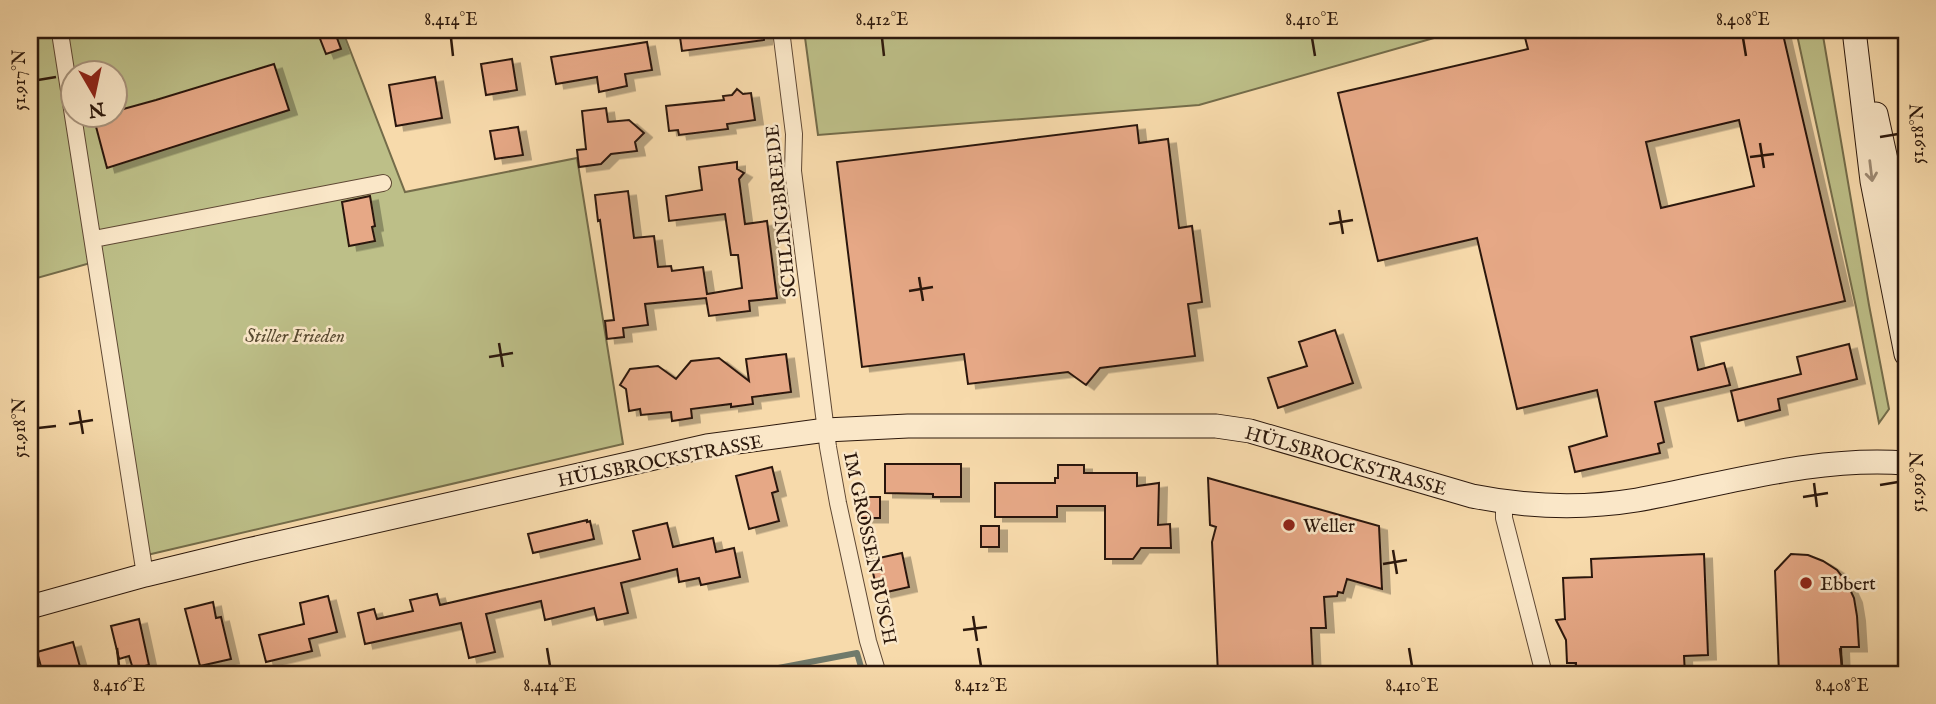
<svg xmlns="http://www.w3.org/2000/svg" width="1936" height="704" viewBox="0 0 1936 704" font-family="'IM FELL English',serif">
<defs>
<filter id="shadow"><feDropShadow dx="8" dy="4.5" stdDeviation="0" flood-color="#0004"/></filter>
</defs>
<rect width="100%" height="100%" fill="#f7daab"/>
<filter id="stains"><feTurbulence type="fractalNoise" baseFrequency=".00286" numOctaves="4"/><feColorMatrix values="0 0 0 0 .2 0 0 0 0 .09 0 0 0 0 .02 0 0 0 .5 -.17"/></filter>
<radialGradient id="worn" r=".72"><stop offset=".6" stop-color="#630" stop-opacity="0"/><stop offset="1" stop-color="#630" stop-opacity=".3"/></radialGradient>
<path fill="#bdbf88" stroke="#746c4a" stroke-width="2" fill-rule="evenodd" d="M30,30H367L345,37L405,192L577,158L623,444L147,555L101,260L30,280ZM74,74H116V116H74Z
M804,30H1462L1199,105L818,135Z
M1796,30H1822L1869,305L1889,409L1879,423L1856,307Z"/>
<g fill="none" stroke-linecap="round" stroke-linejoin="round">
<path stroke="#707a6b" stroke-width="6" d="M757,674L768,670L857,653L863,674"/>
</g>
<path fill="#e6a886" stroke="#2c180c" stroke-width="2" fill-rule="evenodd" filter="url(#shadow)" d="M334,30L341,49L326,54L319,36Z
M679,30H764V40L682,51Z
M1523,30H1782L1845,301L1691,337L1698,370L1724,363L1730,385L1655,402L1664,442L1658,444L1660,453L1575,472L1569,447L1607,436L1597,390L1517,409L1477,238L1378,261L1338,93L1528,49ZM1739,120L1754,186L1661,208L1646,142Z
M647,42L652,70L625,74L627,86L599,92L597,77L556,84L551,57Z
M512,59L517,90L486,95L481,64Z
M274,64L289,110L107,168L94,119L116,116V111L156,100Z
M435,77L442,118L396,126L389,85Z
M737,89L743,94L751,93L755,120L727,124L728,129L679,135L678,130L669,131L666,106L724,100L723,96L732,95Z
M606,108L608,122L629,120L644,133L635,142L637,151L611,154L601,164L579,167L577,150L586,149L582,111Z
M1137,125L1139,143L1168,139L1179,228L1192,226L1202,302L1188,304L1195,356L1100,368L1086,385L1068,372L968,384L964,354L862,367L837,162Z
M518,127L523,155L495,159L490,131Z
M737,162V169L744,173L739,179L745,224L767,221L777,298L749,301L750,311L709,316L706,298L645,304L648,325L623,328L624,337L607,339L605,321L614,320L600,220L598,221L595,195L628,191L634,238L654,236L658,267L671,266L672,271L703,267L707,294L742,288L738,255H731L725,214L669,221L666,196L702,190L699,167Z
M370,196L375,226L372,227L375,241L349,246L342,202Z
M1335,330L1353,383L1278,408L1268,378L1307,366L1299,342Z
M1849,344L1857,379L1778,399L1780,410L1738,421L1731,391L1801,374L1797,357Z
M786,354L791,392L752,397L753,404L731,407V404L691,409L692,418L672,421L671,412L641,415L640,409L629,411L626,389L620,385L630,369L658,366L676,379L691,361L719,358L749,381L746,359Z
M885,464H961V497H933V494L885,493Z
M1058,465H1084V473H1137V486L1159,483L1158,525L1170,524L1171,548H1141L1133,559H1105V506H1057V517H995V483H1055V478H1058Z
M772,467L778,491L772,493L779,521L749,529L736,476Z
M1208,478L1379,526L1382,589L1347,579L1343,593L1338,592L1337,596L1324,597L1326,628H1311L1313,674H1218L1212,542L1216,527L1210,525Z
M861,497H880V518H861Z
M587,520V522L590,521L594,539L533,553L528,534Z
M667,523L673,547L713,538L716,552L734,548L740,577L701,585L699,578L679,582L677,569L621,583L628,613L597,620L594,608L545,620L541,601L486,614L495,652L469,658L461,623L365,644L358,613L374,609L377,619L413,611L410,600L437,594L440,605L640,559L633,531Z
M981,526H999V547H981Z
M902,553L909,587L878,594L870,560Z
M1704,554L1708,655L1684,656L1685,674H1576V663H1567L1566,640L1556,620L1565,619L1563,578L1592,577L1591,559Z
M1791,554L1808,555L1823,561L1837,570L1847,583L1854,598L1857,616L1859,647H1841L1842,674H1779L1775,571Z
M328,596L337,632L309,639L312,651L266,662L259,635L304,624L300,603Z
M213,602L216,618L221,617L231,659L200,666L185,609Z
M139,619L149,665L133,669L129,656L119,659L111,626Z
M73,642L82,674H43L37,652Z"/>
<g fill="none" stroke-linecap="round" stroke-linejoin="round">
<defs>
<path id="street" d="M481,30H482
M781,30L794,134L793,171L828,447L838,503L868,641L878,674
M61,39L145,575
M94,239L383,183
M1504,503V518L1544,674"/>
<path id="secondary" d="M1854,30L1872,181L1906,354
M1876,114L1906,251
M30,607L145,575L248,550L707,446L826,430L908,426H1216L1250,431L1472,496C1527,507 1582,509 1637,500C1726,484 1815,456 1906,463"/>
</defs>
<use href="#street" stroke="#5f4834" stroke-width="18"/>
<use href="#secondary" stroke="#2c180c" stroke-width="25"/>
<use href="#street" stroke="#fae7c8" stroke-width="16"/>
<use href="#secondary" stroke="#fae7c8" stroke-width="23"/>
</g>
<defs><path id="oneway-shaft" d="M-6 0H5M1.5-3L5.5 0L1.5 3" fill="none" stroke-width="1.6" stroke-linecap="round" stroke-linejoin="round" transform="scale(1.75)"/></defs>
<use stroke="#9d8a73" href="#oneway-shaft" transform="translate(1871 171) rotate(83)"/>
<path fill="none" stroke="#2c180c" stroke-width="2.5" d="M451,38L453,56M882,38L884,56M1312,38L1315,56M1743,38L1746,56M38,80L56,77M1880,137L1898,134M1760,143L1764,168M1750,157L1774,154M1339,210L1343,234M1329,224L1353,220M919,277L923,301M909,291L933,287M499,343L503,367M489,357L513,353M79,410L83,434M69,424L93,420M38,428L56,426M1814,483L1817,507M1880,485L1898,482M1803,497L1828,493M1393,550L1397,574M1383,564L1407,560M973,616L977,641M963,630L987,627M117,648L119,666M547,648L550,666M978,648L981,666M1409,648L1412,666M1840,648L1842,666"/>
<g fill="#8f2418" stroke="#fae7c8" stroke-width="2.5">
<circle cx="1289" cy="525" r="7"/>
<circle cx="1806" cy="583" r="7"/>
</g>
<g text-anchor="middle" stroke-width="5" stroke-linejoin="round" paint-order="stroke">
<g font-size="19" fill="#2c180c" stroke="#fae7c8">
<text transform="translate(780 211) rotate(-96)" y="7">SCHLINGBREEDE</text>
<text transform="translate(660 460) rotate(-11)" y="7">HÜLSBROCKSTRASSE</text>
<text transform="translate(1346 460) rotate(16)" y="7">HÜLSBROCKSTRASSE</text>
<text transform="translate(871 548) rotate(78)" y="7">IM GROSSEN BUSCH</text>
</g>
<g font-size="19" font-style="italic" fill="#584a31" stroke="#fae7c8">
<text x="295" y="342">Stiller Frieden</text>
</g>
<g font-size="19" fill="#2c180c" stroke="#fae7c8" text-anchor="start">
<text x="1303" y="532">Weller</text>
<text x="1820" y="590">Ebbert</text>
</g>
</g>
<rect width="1936" height="704" fill="none" stroke="#f7daab" stroke-width="77"/>
<g transform="translate(94 94) rotate(171)"><circle r="33" fill="#fae7c8" stroke="#a8947d" stroke-width="2"/>
<path d="M0-5L12 26L0 18L-12 26Z" fill="#8f2418"/>
<text y="-10" font-size="19" font-weight="bold" text-anchor="middle" fill="#2c180c">N</text>
</g>
<rect x="38" y="38" width="1860" height="628" fill="none" stroke="#2c180c" stroke-width="2.5"/>
<g font-size="18" text-anchor="middle" fill="#2c180c">
<text x="451" y="25">8.414°E</text>
<text x="882" y="25">8.412°E</text>
<text x="1312" y="25">8.410°E</text>
<text x="1743" y="25">8.408°E</text>
<text transform="translate(19 80) rotate(-90)" y="6">51.917°N</text>
<text transform="translate(1917 134) rotate(-90)" y="6">51.918°N</text>
<text transform="translate(19 428) rotate(-90)" y="6">51.918°N</text>
<text transform="translate(1917 482) rotate(-90)" y="6">51.919°N</text>
<text x="119" y="691">8.416°E</text>
<text x="550" y="691">8.414°E</text>
<text x="981" y="691">8.412°E</text>
<text x="1412" y="691">8.410°E</text>
<text x="1842" y="691">8.408°E</text>
</g>
<rect width="100%" height="100%" filter="url(#stains)"/>
<rect width="100%" height="100%" fill="url(#worn)"/>
</svg>
